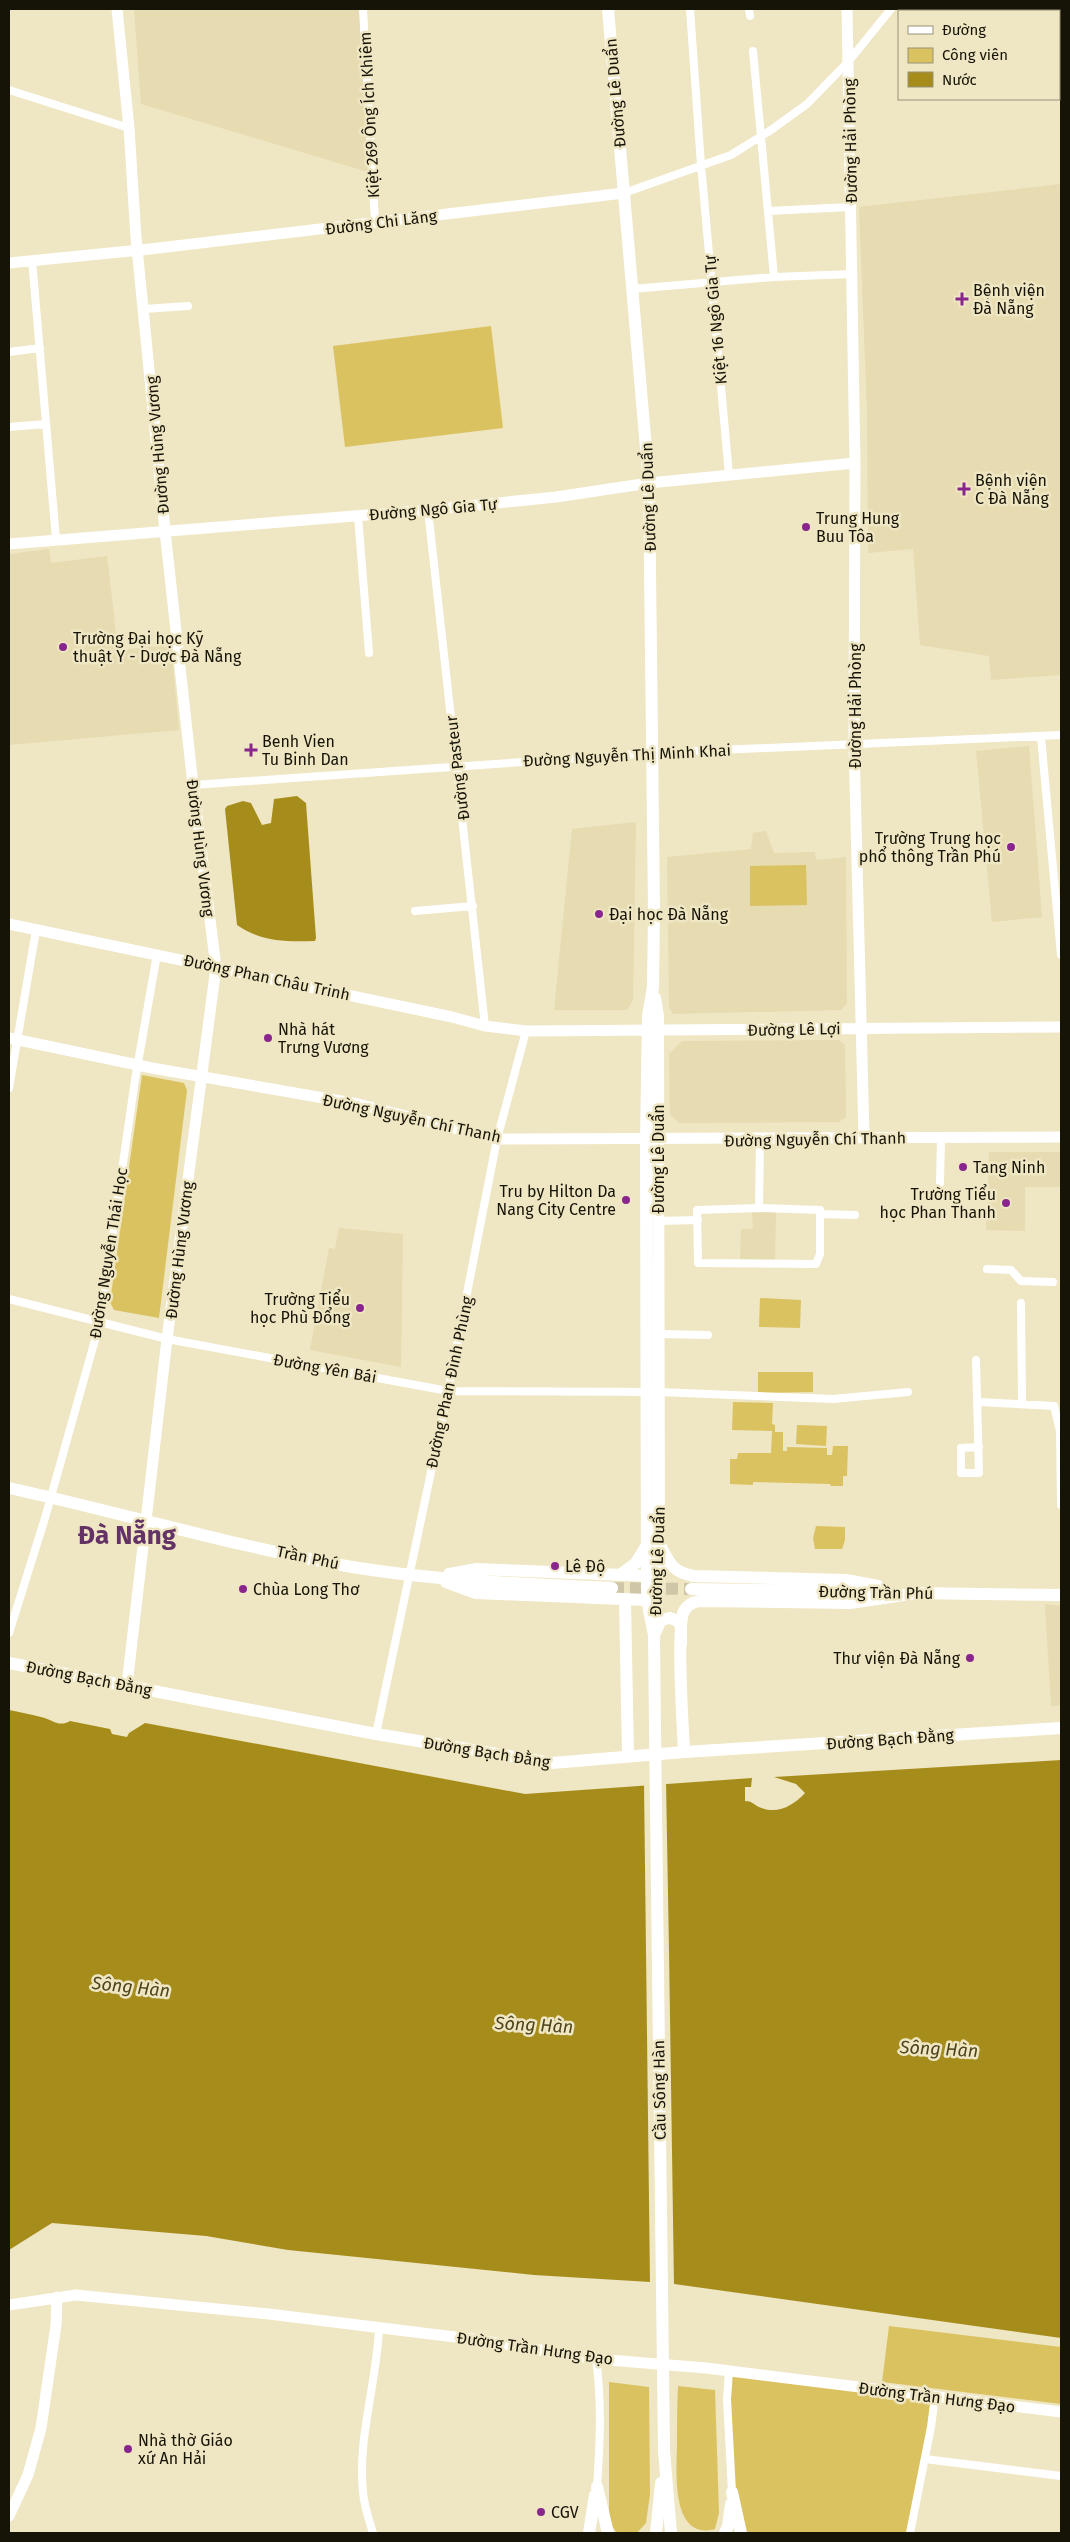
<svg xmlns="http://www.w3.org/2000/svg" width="1070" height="2542" viewBox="0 0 1070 2542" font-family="'Fira Sans',sans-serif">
<rect width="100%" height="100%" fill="#efe6c3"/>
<path fill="#e6dbb1" d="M134,9H360L368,172L141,104Z
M1061,184V675L991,680L989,656L920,645L913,549L868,553L867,411L859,207Z
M49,549L51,563L107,556L118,650L171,645L179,730L9,745V554Z
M1029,746L1042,917L992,922L976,751Z
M636,822L633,1000L627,1010H554L572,829Z
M766,831L774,853L815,852L816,860L846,857L847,1004L841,1010L673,1014L669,1007L667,857L751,849L753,833Z
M839,1040L845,1045L846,1117L839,1122L680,1123L670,1115L669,1054L682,1041Z
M989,1152H1060V1187H1025V1231L986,1230Z
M752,1211H776L775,1262L740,1260L741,1229H753Z
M339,1228L403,1234L401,1367L310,1350L329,1248L335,1249Z
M1045,1604L1061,1606V1706H1051Z"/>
<path fill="#dbc261" d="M491,326L503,428L345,447L333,346Z
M806,865L807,905L750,906V866Z
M142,1075L184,1083L187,1090L159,1318L114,1310L110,1302Z
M760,1298L801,1300L800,1328L759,1327Z
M758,1372H813V1392L758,1393Z
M733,1402L773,1403L772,1424L775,1425V1432H783V1451H787V1447L827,1448V1455H832L833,1446H848L847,1476H843V1486H831L830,1484L753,1482V1485L730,1484V1459H737L738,1453H771L772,1431L732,1430Z
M797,1425L827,1426L826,1446L796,1444Z
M816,1526L845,1527V1540L842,1549H815L813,1538Z
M889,2326L1061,2347V2404L882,2382Z
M729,2371L935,2396L910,2533H743L732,2492Z
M609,2382L649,2387L650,2494L646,2523L637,2533H617L611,2525L609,2516Z
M678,2386L715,2390L719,2513L715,2529C669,2542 677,2466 677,2444C677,2424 677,2405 678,2386Z"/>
<path fill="#a68d1b" d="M297,796L306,803L316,938L315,941C287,942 261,942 237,925L225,809L227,806L243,801L251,803L262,825L271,823L274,799Z
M9,1710C19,1712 30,1714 41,1717C52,1719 58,1728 70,1721L110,1729L112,1734L127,1737L129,1733L145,1723L525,1794L752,1778L751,1787H745V1801C752,1801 753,1804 759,1807C777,1815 793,1806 805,1793L796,1784L774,1777L1061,1760V2338L667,2283L534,2275L288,2250L206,2236L52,2223L9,2250Z"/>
<path fill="#efe6c3" d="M666,1781L669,1950L674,2286L650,2284L644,1783Z"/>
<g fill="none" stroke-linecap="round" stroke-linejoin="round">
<path stroke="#cec6a7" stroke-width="12" stroke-dasharray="12 6" stroke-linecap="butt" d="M612,1588L691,1589"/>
<path stroke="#fff" stroke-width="8" d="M363,9L375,222
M690,9L701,165L729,475
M749,9L750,16
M753,51L774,277
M9,90L129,128
M624,193L731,155L771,130L807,104L848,62L891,9
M768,211L851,207
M32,260L56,539
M632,289L774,277L852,274
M144,309L188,306
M9,352L40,348
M9,427L46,424
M428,510L485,1026
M358,516L369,653
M1041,737L1061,955
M193,785L652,753L1061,735
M415,911L473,906
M9,1088L36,930
M940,1183L941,1138
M759,1208L697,1210L698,1263L816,1264L820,1254V1210L759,1208L760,1139
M820,1214L855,1215
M658,1221L698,1220
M987,1269L1011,1270L1021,1281L1053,1282
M9,1299L167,1339L448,1391L659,1392L833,1399L908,1392
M1021,1303L1022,1404
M659,1334L708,1335
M976,1360L979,1473H961V1448L979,1447
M978,1402L1054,1406L1060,1431L1061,1505
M9,1633L45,1518L100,1322L135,1080L157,954
M376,1734L448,1391L497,1139L526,1031
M596,2359C602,2402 600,2444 597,2487
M729,2371L727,2399L732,2492
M925,2459L1061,2476
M373,2533C369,2520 364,2506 363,2492C357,2441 377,2381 379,2328
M910,2533L931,2427L935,2396"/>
<path stroke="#fff" stroke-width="11" d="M117,9L129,128L136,238L165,531L193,785L216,967L167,1339L127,1685
M847,9L855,463L854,743L864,1137
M1057,9L1061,12
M9,263L150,249L624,193
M9,544L428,510L556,497L649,483L855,463
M9,924L452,1017L485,1026L526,1031L1061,1027
M9,1038L152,1068L358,1104L497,1139L1061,1137
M9,2305L76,2295L269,2314L479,2340L596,2359L706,2368L1061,2412
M9,2516L28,2475L41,2428L56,2325L57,2297"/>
<path stroke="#fff" stroke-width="12" d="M608,9L649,483L654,912L653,987L648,1016L646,1140L647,1600L654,1635
M655,998L658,1016L659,1576L655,1623
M9,1488C123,1513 236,1547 352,1567C438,1581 525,1584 612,1588
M660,1545C670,1564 672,1572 694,1576L846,1580L878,1586
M449,1574L477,1569L648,1576
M620,1575L636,1563L647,1545
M446,1582L476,1593L647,1600
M691,1589L881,1592
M909,1593L1061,1595
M625,1600L628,1756
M9,1663L376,1734L552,1763L684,1752L1061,1728
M684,1752C683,1728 676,1626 684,1611C688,1604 693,1602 700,1601L850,1603L917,1593
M597,2487L608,2533
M732,2492L741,2533
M589,2533L595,2495
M656,2533L661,2483
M671,2533L664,2451L655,1729L654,1635L661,1620L670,1618L678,1621L681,1627V1644
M725,2533L728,2526L731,2504"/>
</g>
<g fill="#89268e" stroke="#efe6c3" stroke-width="2">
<path d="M959.5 291.5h5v5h5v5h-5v5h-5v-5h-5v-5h5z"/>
<path d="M961.5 481.5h5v5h5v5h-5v5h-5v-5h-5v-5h5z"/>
<circle cx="806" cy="527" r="5"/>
<circle cx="63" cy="647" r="5"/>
<path d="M248.5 742.5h5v5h5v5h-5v5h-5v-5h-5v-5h5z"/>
<circle cx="1011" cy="847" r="5"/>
<circle cx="599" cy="914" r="5"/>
<circle cx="268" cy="1038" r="5"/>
<circle cx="963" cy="1167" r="5"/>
<circle cx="626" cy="1200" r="5"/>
<circle cx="1006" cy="1203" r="5"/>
<circle cx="360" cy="1308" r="5"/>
<circle cx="555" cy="1566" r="5"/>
<circle cx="243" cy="1589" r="5"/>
<circle cx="970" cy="1658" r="5"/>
<circle cx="128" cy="2449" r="5"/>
<circle cx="541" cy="2512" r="5"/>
</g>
<g text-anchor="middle" stroke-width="5" stroke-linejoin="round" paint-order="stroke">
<g font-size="16" fill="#161307" stroke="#efe6c3">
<text transform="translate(615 93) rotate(-95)" y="6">Đường Lê Duẩn</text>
<text transform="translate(369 115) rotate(-93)" y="6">Kiệt 269 Ông Ích Khiêm</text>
<text transform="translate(850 141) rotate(-91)" y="6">Đường Hải Phòng</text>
<text transform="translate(381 222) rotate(-7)" y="6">Đường Chi Lăng</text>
<text transform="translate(715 320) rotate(-95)" y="6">Kiệt 16 Ngô Gia Tự</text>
<text transform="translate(157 445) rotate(-95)" y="6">Đường Hùng Vương</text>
<text transform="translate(648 497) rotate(-92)" y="6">Đường Lê Duẩn</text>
<text transform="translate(433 509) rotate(-5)" y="6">Đường Ngô Gia Tự</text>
<text transform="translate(855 706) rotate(-90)" y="6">Đường Hải Phòng</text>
<text transform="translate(627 755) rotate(-3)" y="6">Đường Nguyễn Thị Minh Khai</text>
<text transform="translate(457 768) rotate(-97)" y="6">Đường Pasteur</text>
<text transform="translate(201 848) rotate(83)" y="6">Đường Hùng Vương</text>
<text transform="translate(267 977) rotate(12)" y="6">Đường Phan Châu Trinh</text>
<text transform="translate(794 1029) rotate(-1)" y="6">Đường Lê Lợi</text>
<text transform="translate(412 1118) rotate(12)" y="6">Đường Nguyễn Chí Thanh</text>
<text transform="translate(815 1139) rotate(-1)" y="6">Đường Nguyễn Chí Thanh</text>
<text transform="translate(658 1159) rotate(-90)" y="6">Đường Lê Duẩn</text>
<text transform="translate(179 1250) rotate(-83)" y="6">Đường Hùng Vương</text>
<text transform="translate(108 1253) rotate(-81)" y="6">Đường Nguyễn Thái Học</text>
<text transform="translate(325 1368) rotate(10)" y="6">Đường Yên Bái</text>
<text transform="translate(449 1382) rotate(-78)" y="6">Đường Phan Đình Phùng</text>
<text transform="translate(308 1557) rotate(12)" y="6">Trần Phú</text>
<text transform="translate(657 1561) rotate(-88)" y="6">Đường Lê Duẩn</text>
<text transform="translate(876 1592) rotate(1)" y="6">Đường Trần Phú</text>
<text transform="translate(89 1678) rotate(11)" y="6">Đường Bạch Đằng</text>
<text transform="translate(890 1739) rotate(-4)" y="6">Đường Bạch Đằng</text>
<text transform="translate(487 1752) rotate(9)" y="6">Đường Bạch Đằng</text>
<text transform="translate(659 2090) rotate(-91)" y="6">Cầu Sông Hàn</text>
<text transform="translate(535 2348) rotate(8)" y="6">Đường Trần Hưng Đạo</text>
<text transform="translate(937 2397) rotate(7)" y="6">Đường Trần Hưng Đạo</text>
</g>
<g font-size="16" fill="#161307" stroke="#efe6c3" text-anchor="start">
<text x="973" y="296">Bệnh viện<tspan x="973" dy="18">Đà Nẵng</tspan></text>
<text x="975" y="486">Bệnh viện<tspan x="975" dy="18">C Đà Nẵng</tspan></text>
<text x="816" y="524">Trung Hung<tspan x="816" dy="18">Buu Tôa</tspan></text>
<text x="73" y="644">Trường Đại học Kỹ<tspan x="73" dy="18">thuật Y - Dược Đà Nẵng</tspan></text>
<text x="262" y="747">Benh Vien<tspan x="262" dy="18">Tu Binh Dan</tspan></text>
<text x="1001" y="844" text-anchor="end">Trường Trung học<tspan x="1001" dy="18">phổ thông Trần Phú</tspan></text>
<text x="609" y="920">Đại học Đà Nẵng</text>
<text x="278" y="1035">Nhà hát<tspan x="278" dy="18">Trưng Vương</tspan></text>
<text x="973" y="1173">Tang Ninh</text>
<text x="616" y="1197" text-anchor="end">Tru by Hilton Da<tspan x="616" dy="18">Nang City Centre</tspan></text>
<text x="996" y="1200" text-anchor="end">Trường Tiểu<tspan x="996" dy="18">học Phan Thanh</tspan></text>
<text x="350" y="1305" text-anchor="end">Trường Tiểu<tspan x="350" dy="18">học Phù Đổng</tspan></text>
<text x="565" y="1572">Lê Độ</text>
<text x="253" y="1595">Chùa Long Thơ</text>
<text x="960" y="1664" text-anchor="end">Thư viện Đà Nẵng</text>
<text x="138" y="2446">Nhà thờ Giáo<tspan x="138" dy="18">xứ An Hải</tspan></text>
<text x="551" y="2518">CGV</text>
</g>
<g font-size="18" font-style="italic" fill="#4e4318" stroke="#efe6c3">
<text transform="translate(131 1987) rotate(6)" y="6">Sông Hàn</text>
<text transform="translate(534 2025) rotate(3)" y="6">Sông Hàn</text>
<text transform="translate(939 2049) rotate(3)" y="6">Sông Hàn</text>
</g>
<g font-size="26" font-weight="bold" fill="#643366" stroke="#efe6c3">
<text x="127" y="1544">Đà Nẵng</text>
</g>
</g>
<rect width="1070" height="2542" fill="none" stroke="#161307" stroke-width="20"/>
<rect x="898" y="10" width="162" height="90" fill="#efe6c3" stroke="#989278"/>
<rect x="908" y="26" width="25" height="8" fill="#ffffff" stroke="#989278"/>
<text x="942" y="35" font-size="15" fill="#161307">Đường</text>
<rect x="908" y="48" width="25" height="15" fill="#dbc261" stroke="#989278"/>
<text x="942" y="60" font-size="15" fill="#161307">Công viên</text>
<rect x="908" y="72" width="25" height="15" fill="#a68d1b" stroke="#989278"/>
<text x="942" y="85" font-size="15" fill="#161307">Nước</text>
</svg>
